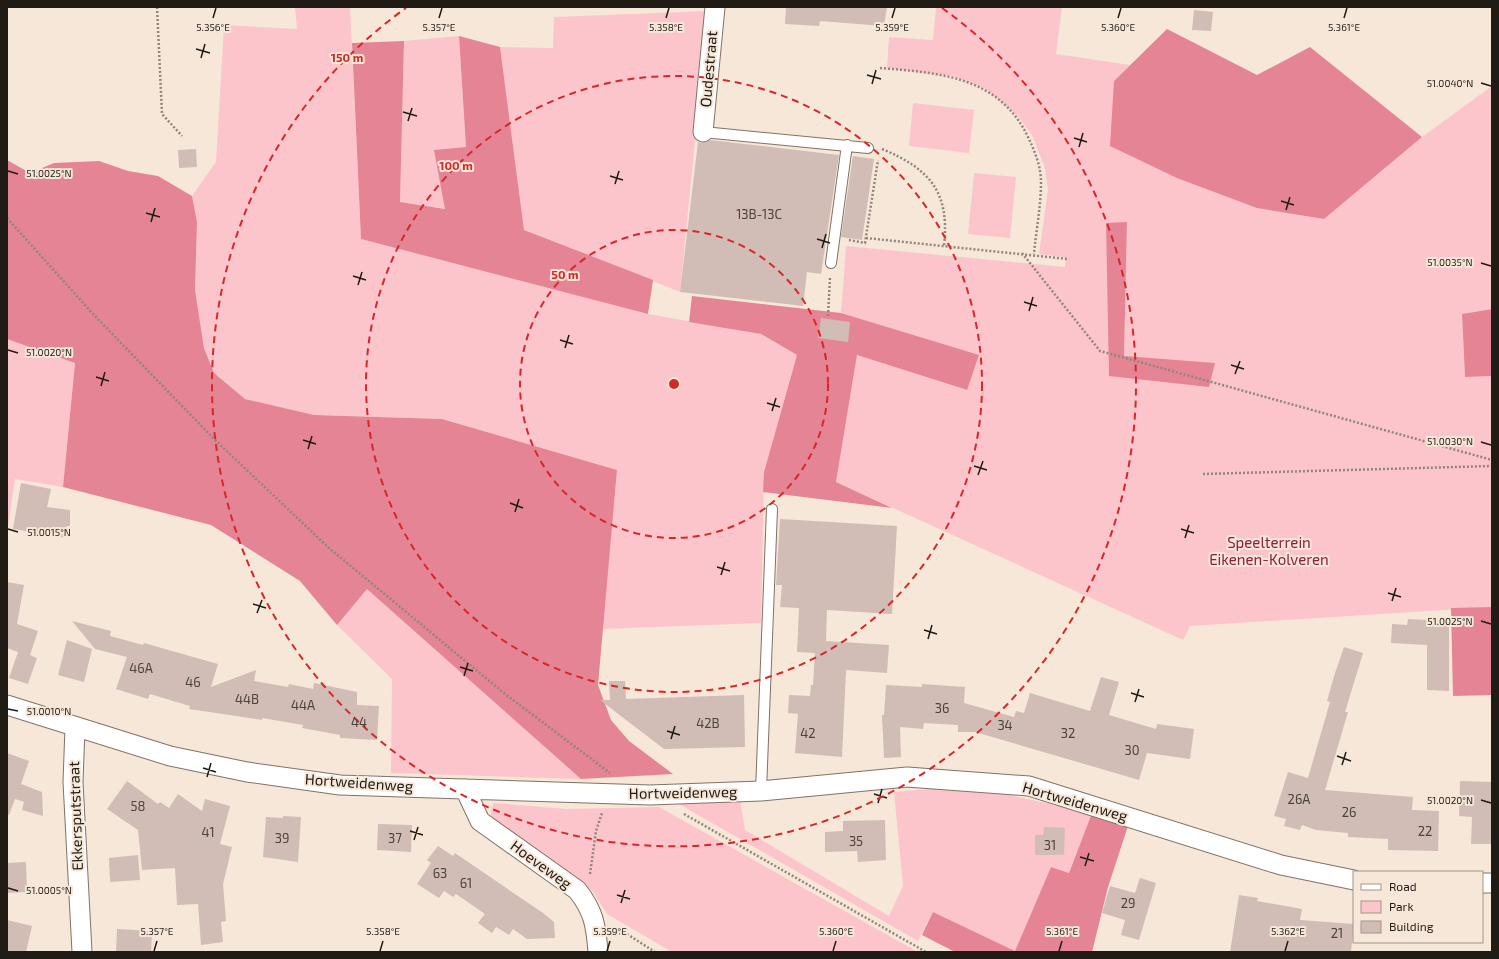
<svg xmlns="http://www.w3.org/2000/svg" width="1499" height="959" viewBox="0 0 1499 959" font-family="'Exo 2',sans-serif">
<rect width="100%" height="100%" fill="#f7e7d8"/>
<path fill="#fcc5cc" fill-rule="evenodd" d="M295,7H350L361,239L648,314L761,334L797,355L764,472L761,623L602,629L617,470L442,419L314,415L245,399L214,373L204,348L195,290L197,222L192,196L216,162L224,25L297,29Z
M936,7H1062L1056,54L1130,65L1114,81L1257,208L1324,219L1422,137L1492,86V309L1462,314L1465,377L1492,376V607L1190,626L1183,640L836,482L857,355L966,390L979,356L841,313L846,246L1065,267L1066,258L1039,254L1048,190L1045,168L1032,135L1017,115L986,89L952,76L887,68L889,37L933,40ZM1106,223H1127L1124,356Z
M708,11L680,292L524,230L500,47L553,48L554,17Z
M459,36L466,147L435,150L446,209L400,202L404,41Z
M913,103L974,110L969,153L909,146Z
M974,173L1016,177L1010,238L968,234Z
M7,339L75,362L63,487L15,479L7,533Z
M367,588L581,779L391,773L392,679L337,625Z
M940,788L982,789L1092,813L1069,873L1051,867L1015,951L933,912L918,941L679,804L740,800L745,830L889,916L903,886L894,792Z
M494,803L568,809L659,807L918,952H672L607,914L593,892L572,874L504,831L491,817V809Z"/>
<path fill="#e58494" d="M1167,29L1257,75L1310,47L1422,137L1324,219L1257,208L1177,178L1110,146L1114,81Z
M459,36L500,47L524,230L653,280L648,314L361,239L352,43L404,41L400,202L445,209L434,150L466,147Z
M7,160L30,173L54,163L99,161L128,171L158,176L192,196L197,222L195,290L204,348L214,373L245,399L314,415L442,419L617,470L598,685L611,720L629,741L673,774L581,779L367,589L337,625L300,581L211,525L63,487L75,363L7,339Z
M1127,222L1124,356L1215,363L1209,387L1109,376L1106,223Z
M692,296L841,313L979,355L967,390L857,355L836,482L892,508L763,492L764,472L797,355L761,334L689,322Z
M1492,309V376L1465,377L1462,314Z
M1492,607V695L1453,696L1451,608Z
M1092,813L1128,826L1108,887L1092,952H955L922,935L933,912L1015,951L1051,867L1069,873Z"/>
<path fill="#d2bcb6" d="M786,7H887L884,26L820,21L819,26L785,24Z
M1194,10L1213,12L1211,31L1192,30Z
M710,140L839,155L821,274L807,272L803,306L680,292L698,142L702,143Z
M196,149L197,167L179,168L178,150Z
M853,156L874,159L862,240L841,237Z
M821,318L850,322L848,342L818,338Z
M21,483L51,489L47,507L70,510V526H67V538L13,529Z
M780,519L897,526L892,614L827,610L826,641L889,645L887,673L846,670L842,757L795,753L798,714L788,713L789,695L810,696L811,685H813L815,653L797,652L799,608L780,607L782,585H776Z
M7,582L24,585L17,624L38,631L30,655L37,658L28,684L9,678L18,652L7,648Z
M1408,619L1449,621V691L1427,690V645L1391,643L1392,624L1407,625Z
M72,621L111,631L110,636L143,645L144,643L218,664L211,687L256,670L254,681L288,687L289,684L313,689L314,683L357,692V705L379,706L377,740L340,738V735L302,728L303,725L262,718V720L189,709L190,706L150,694L148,699L116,689L127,657L95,649Z
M67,640L92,649L84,682L58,675Z
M1344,647L1363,653L1345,712H1348L1325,790L1413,797L1412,810L1439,811L1438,851L1388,850V839L1348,837V833L1316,830L1302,825L1300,830L1284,826L1286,819L1274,816L1288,772L1308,778L1330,702L1327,701L1334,676Z
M1101,677L1119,682L1109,715L1156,729L1157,724L1194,729L1190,759L1147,753L1139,780L975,732H958V725L924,723L923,729L900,727L901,757L884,758L882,715H884L886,685L922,687V684L965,687L964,703L1014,717L1016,711L1024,713L1030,693L1090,711Z
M609,681H625L626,699L744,695L745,747L664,749L600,700H610Z
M7,753L29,761L21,784L42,792L43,816L22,810L24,802L15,799L9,815H7Z
M127,781L158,804L160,802L169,808L178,794L202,811L205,799L230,806L220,844L232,847L223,884L226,921L221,922L223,942L201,945L198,904L177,905L175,868L142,870L138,830L107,809Z
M1460,781L1492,782V844H1471L1472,817L1459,816Z
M283,816L301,817L298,862L263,857L266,817L283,818Z
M885,820L886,860L858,862L857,851L825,852V832L843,831V821Z
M378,824L412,825L411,852L377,850Z
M1044,827L1065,828L1064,855H1035V835H1043Z
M438,846L453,856L455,853L543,913L554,922L555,938L527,939L513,929L509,935L496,927L492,933L478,923L485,914L456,894L453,897L444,891L439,898L417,884L431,863L427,860Z
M138,855L140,880L110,882L109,858Z
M26,862L27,892L7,893V863Z
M1140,878L1156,883L1139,940L1121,935L1125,920L1102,913L1110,886L1135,893Z
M1239,895L1258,898L1257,901L1302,909L1300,920L1354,924L1351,952H1230Z
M7,920L32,926L26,952H7Z
M117,929L152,931L151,952H116Z"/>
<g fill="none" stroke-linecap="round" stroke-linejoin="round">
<defs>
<path id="service" d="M703,132L868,148
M831,263L847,145
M761,791L772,509"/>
<path id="minor" d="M703,132L715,7
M7,705L170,756L247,772L340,785L650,795L761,791L907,777L1029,786L1281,865L1354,880
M75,728L73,782L82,952
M465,789L480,821L577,890C594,911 596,926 598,952
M1482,883H1492"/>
</defs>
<use href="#service" stroke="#817265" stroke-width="12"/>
<use href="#minor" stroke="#817265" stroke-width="21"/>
<path stroke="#91867b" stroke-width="2.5" stroke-dasharray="2 2" stroke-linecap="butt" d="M157,7L162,114L182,136
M880,68C940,73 1000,76 1029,139C1035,152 1041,167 1041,182C1041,206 1036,231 1034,254
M882,149C930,169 950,192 944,246
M7,218L93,314L215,440L329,548L505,694L610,773
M866,238L1067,259
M849,240L865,243L878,160
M1022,253L1100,351L1492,460
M828,316L830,277
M1203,474L1492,466
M684,814L926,952
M590,874L596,831L602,813
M615,933L627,934L655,952"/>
<use href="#service" stroke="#fff" stroke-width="10"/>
<use href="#minor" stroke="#fff" stroke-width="19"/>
</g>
<path fill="none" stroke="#201b15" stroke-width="1.5" d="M213,18L216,8M439,18L442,8M666,18L669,8M892,18L895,8M1118,18L1121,8M1344,18L1347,8M196,49L210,53M201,58L205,44M867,75L881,79M1481,83L1491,86M872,84L876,70M403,112L417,116M408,121L412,108M1074,138L1087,142M1079,147L1083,133M8,171L18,174M610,176L623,180M615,184L619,171M1281,201L1294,205M1286,210L1290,197M146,213L160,217M151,222L155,208M817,239L830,243M822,248L826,234M1481,263L1491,266M353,276L366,280M358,285L362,272M1024,302L1037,306M1029,311L1033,297M560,340L573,344M565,348L569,335M8,350L18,353M1231,365L1244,369M1235,374L1240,361M96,377L109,381M101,386L105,372M767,403L780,407M772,411L776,398M303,440L316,444M1481,442L1491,445M308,449L312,436M974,466L987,470M978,475L983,461M510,503L523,508M515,512L519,499M8,529L18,532M1181,529L1194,533M1185,538L1189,525M717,567L730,571M721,575L725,562M1388,593L1401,597M1392,601L1396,588M253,604L266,608M257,613L262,600M1481,621L1491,624M924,630L937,634M928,639L932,625M460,667L473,671M464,676L468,663M1131,693L1144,697M1135,702L1139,689M8,709L18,711M667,731L680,735M671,739L675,726M1337,756L1351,761M1342,765L1346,752M203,768L216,772M207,777L211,763M874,794L887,798M1481,800L1491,803M878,803L882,789M410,831L423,835M414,840L418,827M1080,857L1094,861M1085,866L1089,853M8,888L18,891M617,895L630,899M621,903L625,890M154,951L157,941M380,951L383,941M607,951L610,941M833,951L836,941M1059,951L1062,941M1285,951L1288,941"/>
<g fill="none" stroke="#d62828" stroke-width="2" stroke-dasharray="7 5">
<circle cx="674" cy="384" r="154"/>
<circle cx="674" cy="384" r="308"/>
<path d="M942 8A462 462 0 1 1 406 8"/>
</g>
<g text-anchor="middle" stroke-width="4" stroke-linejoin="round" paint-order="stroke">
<g font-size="13" fill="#4c433d">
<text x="759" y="219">13B-13C</text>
<text x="141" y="673">46A</text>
<text x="193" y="687">46</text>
<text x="247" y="704">44B</text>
<text x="303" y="710">44A</text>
<text x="942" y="713">36</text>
<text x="359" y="727">44</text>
<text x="708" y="728">42B</text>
<text x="1005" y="730">34</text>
<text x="808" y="738">42</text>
<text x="1068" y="738">32</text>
<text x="1132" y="755">30</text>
<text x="1299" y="804">26A</text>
<text x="138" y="811">58</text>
<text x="1349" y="817">26</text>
<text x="1425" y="836">22</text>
<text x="208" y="837">41</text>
<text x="282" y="843">39</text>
<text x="395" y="843">37</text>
<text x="856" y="846">35</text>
<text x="1050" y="850">31</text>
<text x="440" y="878">63</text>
<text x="466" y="888">61</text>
<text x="1128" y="908">29</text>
<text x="1337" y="938">21</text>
</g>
<g font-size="15" fill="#201b15" stroke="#f7e7d8">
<text transform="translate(709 69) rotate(-85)" y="5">Oudestraat</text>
<text transform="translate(359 783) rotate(4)" y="5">Hortweidenweg</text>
<text transform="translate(683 793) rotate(-1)" y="5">Hortweidenweg</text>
<text transform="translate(1075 802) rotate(16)" y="5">Hortweidenweg</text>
<text transform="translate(76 816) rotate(-92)" y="5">Ekkersputstraat</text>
<text transform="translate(541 865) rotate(36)" y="5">Hoeveweg</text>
</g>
<g font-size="15" fill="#8e1c3d" stroke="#f7e7d8">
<text x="1269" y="548">Speelterrein<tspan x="1269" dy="17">Eikenen-Kolveren</tspan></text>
</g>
</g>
<g font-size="10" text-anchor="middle" fill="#201b15" stroke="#f7e7d8" stroke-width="4" stroke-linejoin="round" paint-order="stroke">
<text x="213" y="31">5.356°E</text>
<text x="439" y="31">5.357°E</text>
<text x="666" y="31">5.358°E</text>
<text x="892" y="31">5.359°E</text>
<text x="1118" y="31">5.360°E</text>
<text x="1344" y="31">5.361°E</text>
<text x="1450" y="87">51.0040°N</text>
<text x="49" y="177">51.0025°N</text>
<text x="1450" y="266">51.0035°N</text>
<text x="49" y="356">51.0020°N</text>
<text x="1450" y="445">51.0030°N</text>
<text x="49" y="536">51.0015°N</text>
<text x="1450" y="625">51.0025°N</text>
<text x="49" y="715">51.0010°N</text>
<text x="1450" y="804">51.0020°N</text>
<text x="49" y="894">51.0005°N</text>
<text x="157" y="935">5.357°E</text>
<text x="383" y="935">5.358°E</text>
<text x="610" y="935">5.359°E</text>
<text x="836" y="935">5.360°E</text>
<text x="1062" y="935">5.361°E</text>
<text x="1288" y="935">5.362°E</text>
</g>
<circle cx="674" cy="384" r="6" fill="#d62828" stroke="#f7e7d8" stroke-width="2"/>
<g font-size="12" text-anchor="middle" font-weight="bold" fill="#d62828" stroke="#f7e7d8" stroke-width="4" stroke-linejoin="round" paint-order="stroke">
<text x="347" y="62">150 m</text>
<text x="456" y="170">100 m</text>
<text x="565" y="279">50 m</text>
</g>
<rect width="1499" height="959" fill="none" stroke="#201b15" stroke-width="16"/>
<rect x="1353" y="871" width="130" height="72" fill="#f7e7d8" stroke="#a1958a"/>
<rect x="1361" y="884" width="20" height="6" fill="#ffffff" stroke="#a1958a"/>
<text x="1389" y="891" font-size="12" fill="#201b15">Road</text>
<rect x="1361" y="901" width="20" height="12" fill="#fcc5cc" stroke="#a1958a"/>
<text x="1389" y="911" font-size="12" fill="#201b15">Park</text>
<rect x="1361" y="921" width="20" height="12" fill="#d2bcb6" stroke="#a1958a"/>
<text x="1389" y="931" font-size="12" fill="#201b15">Building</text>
</svg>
